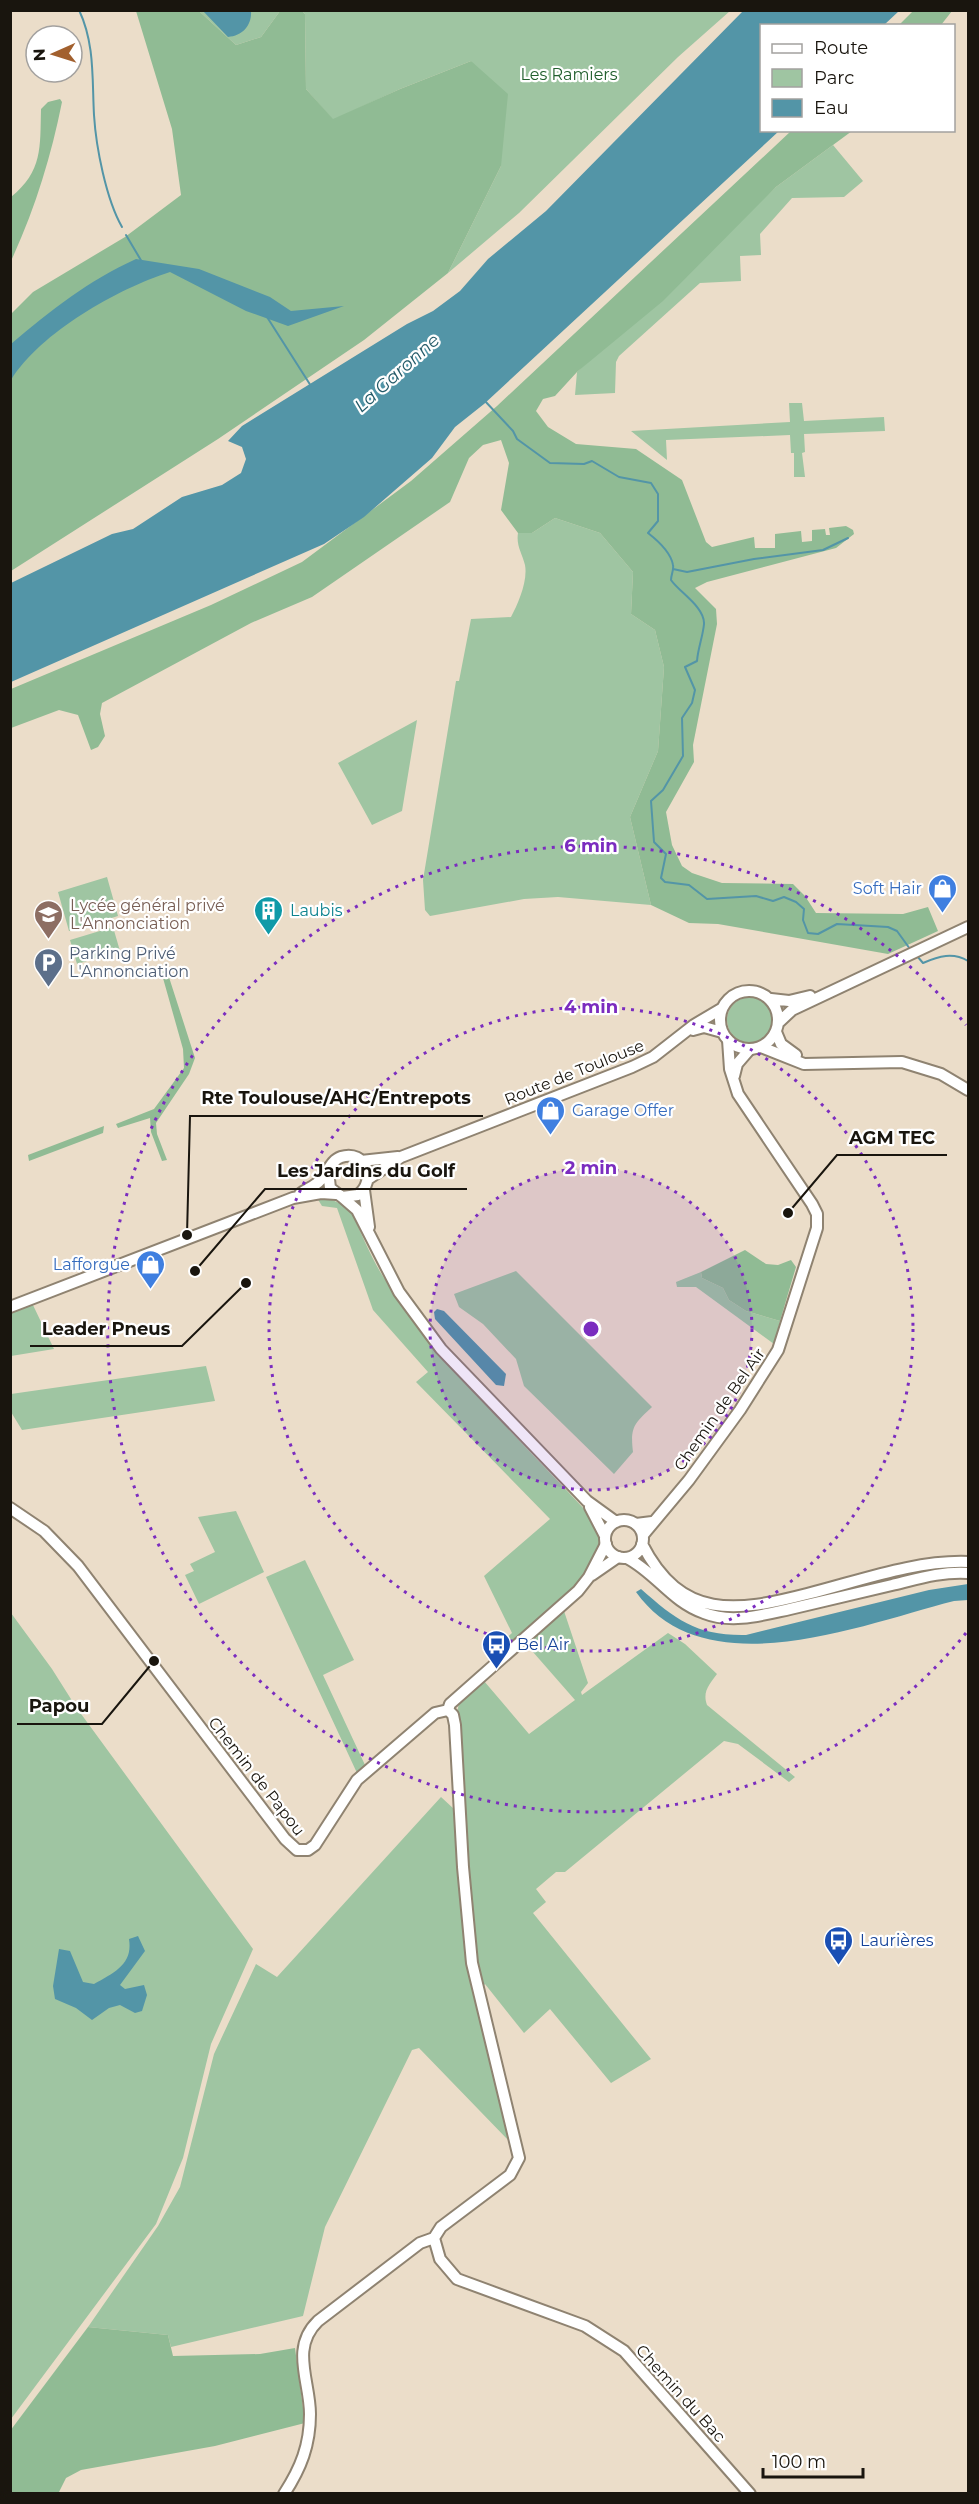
<svg xmlns="http://www.w3.org/2000/svg" width="979" height="2504" viewBox="0 0 979 2504" font-family="Montserrat,sans-serif">
<rect width="100%" height="100%" fill="#ebddc9"/>
<path fill="#9fc5a2" d="M199,11H280L261,37L236,45Z
M302,11H730L678,57L519,213L448,273L501,166L471,61L400,89L333,120L306,89L305,14Z
M833,145L863,181L844,197L792,198L760,234L761,255L740,256L741,281L700,283L619,356L616,362L615,393L575,395L577,372L776,187Z
M789,403H802L804,421L884,417L885,431L804,434L805,452L802,453L805,477H794V453H791L790,435L666,440L667,460L631,431L790,422Z
M555,518L600,533L633,572L631,614L655,630L664,667L658,751L630,817L651,905L558,897L524,899L430,916L425,910L423,880L456,681H459L471,619L511,617C518,604 528,581 525,565C522,553 516,546 518,533H532Z
M417,720L402,811L372,825L338,763Z
M107,877L118,916L69,931L58,892Z
M113,927L120,951L77,964L70,940Z
M727 1020a23 23 0 1 1 46 0a23 23 0 1 1-46 0Z
M317,1198C329,1197 343,1203 351,1212C362,1234 371,1258 384,1278C442,1364 516,1436 586,1511C590,1518 599,1527 600,1535C605,1571 528,1631 503,1654L493,1655L490,1652L512,1633L484,1576L550,1519L416,1382L428,1372L373,1310L337,1208L322,1206Z
M516,1271L652,1407C634,1424 630,1427 633,1452L614,1474L524,1386L516,1359L483,1324L459,1307L454,1294Z
M701,1272L702,1278L723,1288L729,1300L746,1311L780,1321L774,1344L696,1287H677L676,1282Z
M32,1303L54,1349L11,1356V1311Z
M206,1366L215,1401L22,1430L11,1412V1394Z
M236,1511L264,1572L199,1604L185,1575L194,1571L190,1564L215,1552L198,1517Z
M305,1560L354,1660L323,1675L365,1765L357,1773L266,1577Z
M564,1611L588,1683L581,1692L582,1695L668,1633L685,1644L717,1674C710,1684 702,1691 707,1705L795,1777L789,1782L738,1744L724,1741L565,1872H556L536,1889L546,1902L533,1913L651,2059L611,2083L550,2009L524,2033L485,1984L482,1988L471,1920L457,1713L459,1703L481,1681H484L529,1734L575,1700L526,1644Z
M11,1613L52,1669L76,1707L253,1949L211,2044L183,2158L156,2224L11,2419Z
M441,1797L454,1809L471,1983L509,2141L419,2048L412,2050L325,2227L303,2316L171,2347L168,2335L88,2327L158,2226L180,2187L214,2054L256,1964L277,1977Z"/>
<path fill="#90bb94" d="M914,10H952V11L941,25H899Z
M136,11H199L236,45L261,37L280,11H302L305,14L306,89L333,119L400,89L471,61L508,94L501,166L448,273L364,340L218,439L11,571V314L33,292L125,237L181,195L172,129Z
M60,99L62,102C51,157 35,209 11,261V197C43,171 40,147 41,109L48,102Z
M791,131H852L776,187L663,301L577,372L555,396L543,399L536,411L548,427L576,444L636,449L682,480L706,542L712,547L754,537L755,548H775V534L801,531L802,542L812,541V530L825,529L826,535H830L829,528L846,526L853,530L854,534L836,548L707,582L695,588L716,609L717,624L693,745L694,762L666,812L672,845L682,866L692,873L722,883L793,884L805,896L816,913L903,914L928,907L938,931L888,954L718,924L689,923L651,905L630,817L658,751L664,667L655,630L631,614L633,572L600,533L555,518L532,533H518L501,510L509,463L501,440L483,445L469,458L450,502L312,597L251,623L102,703L100,714L105,736L98,747L91,750L78,715L59,710L11,728V689L211,605L302,562L411,481L497,406Z
M164,969L167,971L195,1058L189,1074L156,1123L157,1134L167,1160L162,1161L151,1132L150,1118L118,1128L116,1124L154,1109L184,1068L183,1049L161,971Z
M104,1126L103,1133L29,1161L28,1155Z
M745,1250L766,1264L778,1265L791,1260L796,1267L780,1321L746,1311L729,1300L723,1288L702,1278L701,1272Z
M88,2327L168,2335L173,2356L260,2354L295,2348L305,2423L215,2446L81,2470L66,2478L58,2494L11,2493L10,2431Z"/>
<path fill="#5395a7" d="M203,11H251C252,25 243,36 228,37Z
M743,11H899L884,25L762,26V130L779,131L484,404L455,427L432,458L364,517L324,544L11,682V583L112,534L133,529L182,497L222,485L241,473L246,459L242,447L228,441L242,426L407,324L433,311L460,291L488,259L546,211Z
M136,259L199,269L270,297L291,311L344,306L288,326L246,311L170,272C117,289 41,332 11,380V344C51,310 88,281 136,259Z
M437,1309L444,1311L506,1374L504,1386L496,1385L435,1319L434,1312Z
M968,1584V1600L954,1601C863,1624 705,1689 636,1592L641,1589C676,1620 697,1636 746,1635L929,1590Z
M138,1936L145,1951L120,1985L125,1989L144,1985L147,1995L142,2011L135,2013L120,2005L109,2008L92,2020L76,2008L55,1999L53,1986L59,1949L70,1951L83,1982L94,1984C115,1972 133,1964 129,1939Z"/>
<g fill="none" stroke-linecap="round" stroke-linejoin="round">
<path stroke="#5395a7" stroke-width="2" d="M79,10C95,44 92,79 94,115C96,147 106,199 122,227
M126,235L142,262
M267,317L311,386
M484,400L513,431L517,439L550,463L584,464L592,461L619,477L651,483L658,494V521L648,533C657,540 671,553 673,565C674,570 671,575 671,580C679,592 705,607 704,624C703,636 698,648 697,661L685,667L695,690L692,703L682,718L683,756L663,790L651,801L654,842L666,854L661,878L665,882L689,885L707,899L756,896L773,901L784,897L796,902L804,909L803,920L808,933L818,934L837,924L888,927L897,931L910,949
M673,569L687,572L754,559L823,550L848,538
M917,956L923,963C939,956 953,952 968,961"/>
<defs>
<path id="tertiary" d="M776,1032L781,1044L796,1055
M761,1047L804,1064L902,1062L941,1074L968,1090
M734,1076L737,1064L750,1049
M10,1508L44,1531L78,1566L285,1839L297,1850H308L315,1845L357,1780L435,1713L448,1710
M636,1524L652,1522
M643,1535L689,1480L740,1410L778,1350L817,1228V1214L812,1204L738,1094L730,1069L728,1040
M592,1575L618,1557
M448,1710L450,1704L578,1591L589,1577L606,1544
M434,2238L441,2227L510,2175L519,2158L472,1963L463,1867L455,1725L453,1715L448,1710
M434,2238L440,2259L457,2279L585,2326L624,2351L750,2494
M284,2494C301,2468 310,2445 310,2414C310,2381 290,2348 318,2321L420,2243L434,2238"/>
<path id="secondary" d="M720 1020a29 29 0 1 1 58 0a29 29 0 1 1-58 0Z
M771,999L789,1001L810,996
M778,1023L792,1010L968,927
M693,1030L704,1027L722,1032
M361,1161L398,1157
M368,1179L401,1157L632,1067L653,1057L694,1025L721,1009
M364,1190L369,1227
M300,1194C305,1190 311,1188 316,1184C327,1177 329,1161 341,1157C366,1149 377,1181 358,1195L342,1197L330,1188L328,1170
M342,1197L357,1210L399,1292L441,1349L587,1501L616,1522
M10,1307L293,1198L321,1193L336,1194
M590,1507L605,1536
M605 1539a19 19 0 1 1 38 0a19 19 0 1 1-38 0Z
M642,1544C681,1621 737,1612 807,1594C859,1581 915,1560 968,1562
M627,1558C656,1573 672,1602 704,1613C732,1624 762,1615 790,1609C824,1601 858,1593 892,1585C917,1579 943,1571 968,1573"/>
</defs>
<use href="#tertiary" stroke="#8f8371" stroke-width="14"/>
<use href="#secondary" stroke="#8f8371" stroke-width="14"/>
<use href="#tertiary" stroke="#fff" stroke-width="10"/>
<use href="#secondary" stroke="#fff" stroke-width="10"/>
</g>
<circle cx="591" cy="1329" r="161" fill="#7b2cbf" fill-opacity=".12"/>
<g fill="none" stroke="#7b2cbf" stroke-width="3" stroke-dasharray="3 6">
<circle cx="591" cy="1329" r="161"/>
<circle cx="591" cy="1329" r="322"/>
<path d="M966 1633A483 483 0 1 1 966 1025"/>
</g>
<defs>
<symbol id="shop-pin" viewBox="-11 -11 22 30"><path d="M0 17L-7.5 6A9.5 9.5 0 1 1 7.5 6Z" fill="#3f7fe0" stroke="#fff"/><path d="M-5-2.5h2.3a2.7 3.5 0 0 1 5.4 0H5L5.5 6h-11ZM-1.5-2.5h3a1.5 2.3 0 0 0-3 0Z" fill="#fff"/></symbol>
<symbol id="building-pin" viewBox="-11 -11 22 30"><path d="M0 17L-7.5 6A9.5 9.5 0 1 1 7.5 6Z" fill="#0f9aa8" stroke="#fff"/><path d="M-4-6H4V6H1V3H-1V6H-4ZM-2.5-4.3h1.7v1.8h-1.7ZM.8-4.3h1.7v1.8H.8ZM-2.5-1h1.7V.8h-1.7ZM.8-1h1.7V.8H.8Z" fill="#fff"/></symbol>
<symbol id="school-pin" viewBox="-11 -11 22 30"><path d="M0 17L-7.5 6A9.5 9.5 0 1 1 7.5 6Z" fill="#8d6e63" stroke="#fff"/><path d="M0-5L7-2L0 1L-7-2ZM-4 1L0 2.5L4 1V4Q0 6-4 4Z" fill="#fff"/></symbol>
<symbol id="parking-pin" viewBox="-11 -11 22 30"><path d="M0 17L-7.5 6A9.5 9.5 0 1 1 7.5 6Z" fill="#5c6f8a" stroke="#fff"/><path d="M-3.5-5.5H1a3.5 3.5 0 0 1 0 7H-1V5.5H-3.5ZM-1-3.4V-.6H.8a1.4 1.4 0 0 0 0-2.8Z" fill="#fff"/></symbol>
<symbol id="bus-pin" viewBox="-11 -11 22 30"><path d="M0 17L-7.5 6A9.5 9.5 0 1 1 7.5 6Z" fill="#1a4fb4" stroke="#fff"/><path d="M-5-6H5V4H4V6H2V4H-2V6H-4V4H-5ZM-3.5-4V0h7V-4ZM-3.5 1.2v1.5H-2V1.2ZM2 1.2v1.5H3.5V1.2Z" fill="#fff"/></symbol>
</defs>
<g fill-rule="evenodd">
<use href="#shop-pin" x="926" y="872" width="33" height="45"/>
<use href="#building-pin" x="252" y="894" width="33" height="45"/>
<use href="#school-pin" x="32" y="898" width="33" height="45"/>
<use href="#parking-pin" x="32" y="946" width="33" height="45"/>
<use href="#shop-pin" x="534" y="1094" width="33" height="45"/>
<use href="#shop-pin" x="134" y="1248" width="33" height="45"/>
<use href="#bus-pin" x="480" y="1628" width="33" height="45"/>
<use href="#bus-pin" x="822" y="1924" width="33" height="45"/>
</g>
<g text-anchor="middle" stroke-width="4.5" stroke-linejoin="round" paint-order="stroke">
<g font-size="16" fill="#215f2d" stroke="#fff">
<text x="569" y="80">Les Ramiers</text>
</g>
<g font-size="16" fill="#366cbe" stroke="#fff" text-anchor="end">
<text x="922" y="894">Soft Hair</text>
<text x="572" y="1116" text-anchor="start">Garage Offer</text>
<text x="130" y="1270">Lafforgue</text>
</g>
<g font-size="16" fill="#785e54" stroke="#fff" text-anchor="start">
<text x="70" y="911">Lycée général privé<tspan x="70" dy="18">L'Annonciation</tspan></text>
</g>
<g font-size="16" fill="#0d838f" stroke="#fff" text-anchor="start">
<text x="290" y="916">Laubis</text>
</g>
<g font-size="16" fill="#4e5e75" stroke="#fff" text-anchor="start">
<text x="69" y="959">Parking Privé<tspan x="69" dy="18">L'Annonciation</tspan></text>
</g>
<g font-size="16" fill="#19150e" stroke="#fff">
<text transform="translate(574 1072) rotate(-22)" y="6">Route de Toulouse</text>
<text transform="translate(719 1409) rotate(-55)" y="6">Chemin de Bel Air</text>
<text transform="translate(257 1776) rotate(52)" y="6">Chemin de Papou</text>
<text transform="translate(681 2393) rotate(48)" y="6">Chemin du Bac</text>
</g>
<g font-size="16" fill="#164399" stroke="#fff" text-anchor="start">
<text x="517" y="1650">Bel Air</text>
<text x="860" y="1946">Laurières</text>
</g>
<g font-size="18" font-style="italic" fill="#245b69" stroke="#fff">
<text transform="translate(397 373) rotate(-42)" y="6">La Garonne</text>
</g>
</g>
<circle cx="591" cy="1329" r="9" fill="#7b2cbf" stroke="#fff" stroke-width="3"/>
<g font-size="18" text-anchor="middle" font-weight="bold" fill="#7b2cbf" stroke="#fff" stroke-width="4.5" stroke-linejoin="round" paint-order="stroke">
<text x="591" y="852">6 min</text>
<text x="591" y="1013">4 min</text>
<text x="591" y="1174">2 min</text>
</g>
<path fill="none" stroke="#19150e" stroke-width="2" d="M187 1235L190 1116H483M788 1213L837 1155H947M195 1271L265 1189H467M246 1283L182 1346H30M154 1661L102 1724H17"/>
<g fill="#19150e" stroke="#fff" stroke-width="2">
<circle cx="187" cy="1235" r="6"/>
<circle cx="788" cy="1213" r="6"/>
<circle cx="195" cy="1271" r="6"/>
<circle cx="246" cy="1283" r="6"/>
<circle cx="154" cy="1661" r="6"/>
</g>
<g font-size="18" text-anchor="middle" font-weight="bold" fill="#19150e" stroke="#fff" stroke-width="4.5" stroke-linejoin="round" paint-order="stroke">
<text x="336" y="1104">Rte Toulouse/AHC/Entrepots</text>
<text x="892" y="1144">AGM TEC</text>
<text x="366" y="1177">Les Jardins du Golf</text>
<text x="106" y="1335">Leader Pneus</text>
<text x="59" y="1712">Papou</text>
</g>
<rect width="979" height="2504" fill="none" stroke="#19150e" stroke-width="24"/>
<rect x="760" y="24" width="195" height="108" fill="#ffffff" stroke="#a3a19f" stroke-width="1.5"/>
<rect x="772" y="44" width="30" height="9" fill="#ffffff" stroke="#a3a19f" stroke-width="1.5"/>
<text x="814" y="54" font-size="18" fill="#19150e">Route</text>
<rect x="772" y="69" width="30" height="18" fill="#9fc5a2" stroke="#a3a19f" stroke-width="1.5"/>
<text x="814" y="84" font-size="18" fill="#19150e">Parc</text>
<rect x="772" y="99" width="30" height="18" fill="#5395a7" stroke="#a3a19f" stroke-width="1.5"/>
<text x="814" y="114" font-size="18" fill="#19150e">Eau</text>
<g transform="translate(54 54) rotate(267)"><circle r="28" fill="#ffffff" stroke="#a3a19f" stroke-width="1.5"/>
<path d="M0-4.5L10 22L0 15L-10 22Z" fill="#a2602e"/>
<text y="-9" font-size="16" font-weight="bold" text-anchor="middle" fill="#19150e">N</text>
</g>
<path d="M763 2468v9h100v-9" fill="none" stroke="#19150e" stroke-width="3"/>
<text x="772" y="2468" font-size="18" fill="#19150e" stroke="#ffffff" stroke-width="4.5" paint-order="stroke">100 m</text>
</svg>
